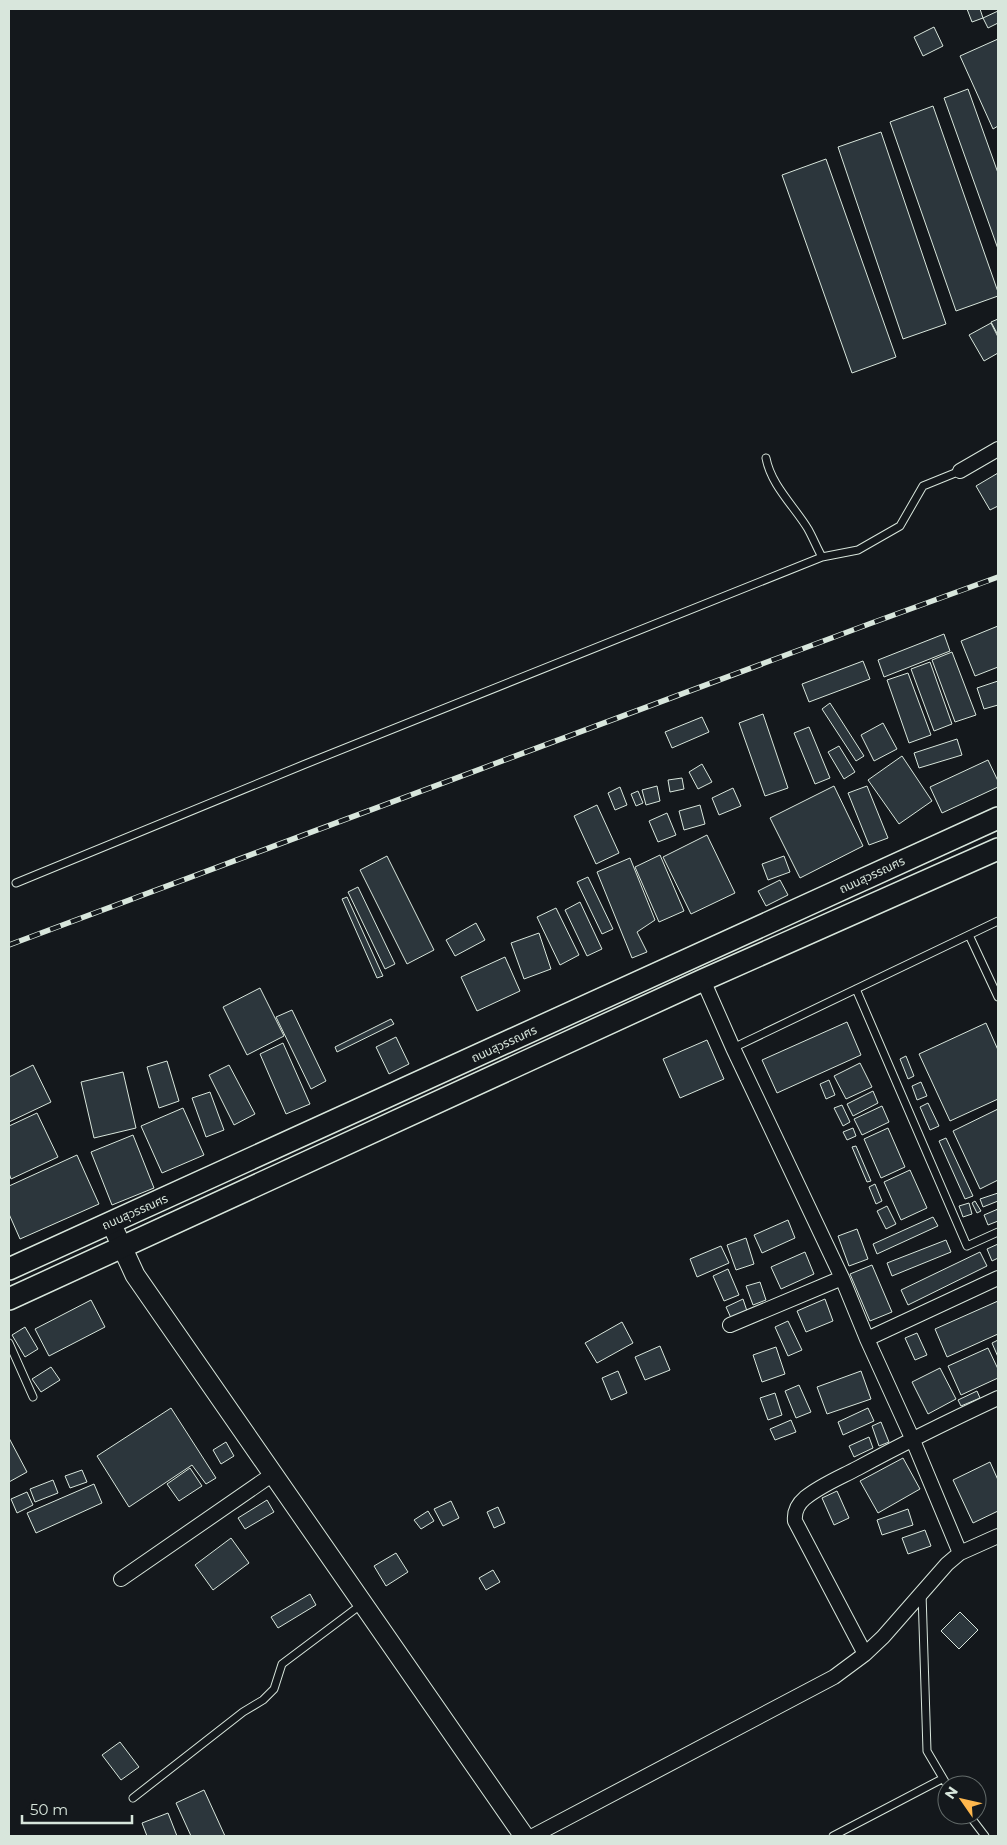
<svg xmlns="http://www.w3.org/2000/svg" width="1007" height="1845" viewBox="0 0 1007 1845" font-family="Montserrat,'Noto Sans Thai',sans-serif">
<rect width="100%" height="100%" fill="#14181c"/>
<path fill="#2c363c" stroke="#d8e6dc" d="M967,9H980L983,18L972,22Z
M998,11V23L988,28L983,18Z
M934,27L943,46L923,56L914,37Z
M998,39V126L993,129L960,56Z
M968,89L998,173V249L944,98Z
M933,106L998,292V296L956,311L890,122Z
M881,132L946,324L903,339L838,147Z
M826,159L896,357L852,373L782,175Z
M998,319V335L991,322Z
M991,323L998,337V353L984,361L969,335Z
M998,473V506L990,510L976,486Z
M998,626V667L975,676L961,641Z
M944,634L950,651L884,677L878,660Z
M952,652L976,715L955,722L932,660Z
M863,661L870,679L809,702L802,684Z
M930,662L952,724L934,731L911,669Z
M908,673L931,735L909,743L887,680Z
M998,681V705L984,709L977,688Z
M830,703L864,756L856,761L822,709Z
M763,714L788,788L765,796L739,723Z
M702,717L709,732L672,748L665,732Z
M883,723L897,749L874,761L861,735Z
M809,727L830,778L815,784L794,733Z
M957,739L962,755L919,768L914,753Z
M839,746L855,772L844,779L828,752Z
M902,756L932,801L899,824L868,780Z
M988,760L998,781V787L942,813L930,787Z
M702,764L712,782L698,789L689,772Z
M682,778L684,789L670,792L668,780Z
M657,786L660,801L646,805L642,790Z
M834,786L863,846L800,878L770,818Z
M867,786L888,838L869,845L848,793Z
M620,787L627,805L615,810L608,793Z
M733,788L741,806L719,815L712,798Z
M638,791L643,803L636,806L631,794Z
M597,805L619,853L596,864L574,816Z
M700,805L705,824L684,830L679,811Z
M667,813L676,835L658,842L649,821Z
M707,835L735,893L691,914L663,857Z
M660,855L684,911L659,922L635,867Z
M387,856L434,950L407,964L360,870Z
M784,856L790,872L768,880L762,864Z
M630,858L655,920L637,932L647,952L632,958L597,872Z
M588,877L613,929L602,934L577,882Z
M780,880L788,895L766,906L758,891Z
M358,887L395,964L385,969L348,892Z
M347,897L383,976L377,978L342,899Z
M580,902L602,949L587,956L565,910Z
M556,908L579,955L560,965L537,917Z
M476,923L485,940L455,956L446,940Z
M539,933L551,969L524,979L511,943Z
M505,957L520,991L477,1011L461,977Z
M260,988L284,1036L247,1055L223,1007Z
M292,1010L326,1081L311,1089L276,1017Z
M391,1019L394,1024L337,1052L335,1047Z
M847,1022L861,1055L777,1093L762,1060Z
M986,1023L998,1050V1099L950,1121L919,1054Z
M396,1037L409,1064L389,1074L376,1047Z
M707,1040L724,1079L680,1098L663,1059Z
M283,1043L310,1104L286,1114L260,1054Z
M906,1056L914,1076L908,1079L900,1059Z
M167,1061L179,1101L159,1108L147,1067Z
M860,1063L872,1087L846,1099L834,1076Z
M33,1065L51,1102L9,1122V1077Z
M229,1065L255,1114L234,1125L209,1075Z
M123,1072L136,1128L94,1138L81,1082Z
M829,1080L835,1095L826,1099L820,1084Z
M921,1082L927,1096L917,1100L912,1086Z
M873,1091L878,1103L853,1116L847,1104Z
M210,1092L224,1130L206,1137L192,1098Z
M928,1103L939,1126L930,1130L920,1107Z
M842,1105L850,1122L843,1126L834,1108Z
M882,1106L889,1122L862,1135L854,1119Z
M183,1108L204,1155L162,1173L141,1126Z
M998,1109V1180L980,1189L953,1131Z
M37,1113L58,1157L11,1179L9,1173V1126Z
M853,1128L856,1136L847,1140L843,1132Z
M888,1128L905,1167L881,1178L864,1139Z
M133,1135L154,1188L112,1205L91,1152Z
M946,1138L973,1196L965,1199L939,1141Z
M856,1146L871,1181L867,1182L852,1147Z
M77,1155L99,1204L20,1239L9,1214V1186Z
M910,1170L927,1208L901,1220L884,1182Z
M875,1184L882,1201L876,1204L869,1187Z
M998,1193V1201L983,1207L980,1199Z
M975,1201L981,1211L977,1213L972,1203Z
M969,1203L972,1214L963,1217L959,1206Z
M887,1206L896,1224L886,1229L877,1211Z
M998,1209V1221L988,1225L984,1215Z
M933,1217L938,1226L877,1254L873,1244Z
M788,1220L795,1238L762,1253L754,1235Z
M857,1229L868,1259L849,1266L838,1236Z
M746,1238L754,1264L736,1270L727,1245Z
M946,1240L951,1252L892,1276L887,1263Z
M998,1244V1258L992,1261L987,1249Z
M721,1246L729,1263L697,1277L690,1259Z
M805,1252L814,1274L781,1289L771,1267Z
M980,1252L987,1266L908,1305L901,1290Z
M872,1265L892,1312L870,1321L850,1274Z
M728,1269L739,1295L724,1301L713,1276Z
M760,1282L766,1300L753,1305L746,1286Z
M743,1299L747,1311L731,1318L726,1307Z
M825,1299L833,1321L806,1332L797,1311Z
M91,1300L105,1327L49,1356L35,1329Z
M998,1301V1334L947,1357L935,1329Z
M788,1321L802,1350L788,1356L775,1327Z
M622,1322L633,1343L597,1363L585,1343Z
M25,1327L38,1349L25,1357L12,1335Z
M917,1333L927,1355L915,1360L905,1338Z
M998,1340V1357L992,1343Z
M660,1346L670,1370L645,1380L635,1357Z
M776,1347L785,1374L762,1382L753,1355Z
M988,1348L998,1369V1378L961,1395L948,1366Z
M51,1367L60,1380L41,1392L32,1379Z
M940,1368L956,1399L928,1414L912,1382Z
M618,1371L627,1393L611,1400L602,1378Z
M861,1371L871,1399L827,1414L817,1387Z
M799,1385L811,1412L796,1418L785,1391Z
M977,1391L980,1398L961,1406L958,1400Z
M775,1393L782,1415L768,1420L760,1398Z
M171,1408L216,1478L206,1484L192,1465L129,1507L97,1456Z
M868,1408L874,1421L843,1435L838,1422Z
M791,1420L796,1432L775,1440L770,1429Z
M881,1422L889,1442L879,1446L872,1426Z
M869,1437L873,1448L854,1457L849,1446Z
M9,1438L27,1472L9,1482Z
M226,1442L234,1456L221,1464L213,1450Z
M903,1458L920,1489L878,1513L860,1481Z
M990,1462L998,1480V1511L973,1523L953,1480Z
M190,1468L202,1486L179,1501L167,1484Z
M82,1470L87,1482L70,1488L65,1476Z
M53,1480L58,1493L35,1502L30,1489Z
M94,1484L102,1503L36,1533L27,1513Z
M837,1491L849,1518L834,1525L822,1498Z
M27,1492L33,1505L17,1513L11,1499Z
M267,1500L274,1512L245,1529L238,1518Z
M451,1501L459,1518L443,1526L434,1509Z
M498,1507L505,1523L494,1528L487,1512Z
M908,1509L913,1525L882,1535L877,1520Z
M428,1511L434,1521L421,1529L414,1520Z
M925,1530L931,1546L908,1554L902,1538Z
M231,1538L249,1563L213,1590L195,1565Z
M396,1553L408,1572L386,1586L374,1566Z
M493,1570L500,1582L486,1590L479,1578Z
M310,1594L316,1605L278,1628L271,1617Z
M960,1612L978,1630L959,1649L941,1631Z
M120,1742L139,1767L121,1780L102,1755Z
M204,1790L225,1836H191L176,1803Z
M168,1813L177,1836H147L142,1823Z"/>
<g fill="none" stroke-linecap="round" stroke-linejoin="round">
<defs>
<path id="service" d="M766,458C771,485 794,506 808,529C813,538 817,548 822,557L858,550L900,526L923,486L960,471
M16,883L303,765L822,557
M969,935L998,997
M856,989L967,1246L998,1232
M733,1048L998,921
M9,1343L33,1397
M922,1593L927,1751L947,1785
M133,1798L243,1712L263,1700L274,1689L282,1664L362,1604
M969,1815L985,1836
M833,1836L942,1779"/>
<path id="minor" d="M960,471L998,449
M703,980L733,1048L842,1278L867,1339L912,1438L960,1553
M730,1325L842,1278
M867,1339L998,1278
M121,1579L273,1474
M865,1654L795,1521C794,1512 798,1504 805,1498C821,1485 841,1477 858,1468C904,1443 951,1420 998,1398
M533,1836L834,1677L865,1654L883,1637L947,1564L960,1553L998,1536"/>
<path id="secondary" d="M111,1223L135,1275L524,1836"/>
<path id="primary" d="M9,1269L998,818
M9,1299L703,980L998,849"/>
</defs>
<use href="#service" stroke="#d8e6dc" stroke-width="9"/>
<use href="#minor" stroke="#d8e6dc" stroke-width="16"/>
<use href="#secondary" stroke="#d8e6dc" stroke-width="21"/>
<use href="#primary" stroke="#d8e6dc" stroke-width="24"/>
<use href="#service" stroke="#14181c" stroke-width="7"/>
<use href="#minor" stroke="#14181c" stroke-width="14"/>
<use href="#secondary" stroke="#14181c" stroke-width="19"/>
<use href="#primary" stroke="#14181c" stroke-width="21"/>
<defs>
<path id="rail" d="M9,945L869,624L998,577"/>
</defs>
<use href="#rail" stroke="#d8e6dc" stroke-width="5.5"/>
<use href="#rail" stroke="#14181c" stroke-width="4" stroke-dasharray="11" stroke-linecap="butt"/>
</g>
<g text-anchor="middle" stroke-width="4" stroke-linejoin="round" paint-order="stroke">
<g font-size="12" fill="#d8e6dc" stroke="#14181c">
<text transform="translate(872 875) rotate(-25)" y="4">ถนนสุวรรณศร</text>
<text transform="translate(504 1044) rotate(-25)" y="4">ถนนสุวรรณศร</text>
<text transform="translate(135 1212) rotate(-24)" y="4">ถนนสุวรรณศร</text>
</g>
</g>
<rect width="1007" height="1845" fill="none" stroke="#d8e6dc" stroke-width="20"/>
<g transform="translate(962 1800) rotate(304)"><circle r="24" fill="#14181c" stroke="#626a69"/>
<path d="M0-4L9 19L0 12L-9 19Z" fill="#ffb74d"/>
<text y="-8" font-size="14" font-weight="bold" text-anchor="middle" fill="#d8e6dc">N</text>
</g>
<path d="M22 1815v8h110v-8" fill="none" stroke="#d8e6dc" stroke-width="2.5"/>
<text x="30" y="1815" font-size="15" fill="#d8e6dc" stroke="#14181c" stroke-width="4" paint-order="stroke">50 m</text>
</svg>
